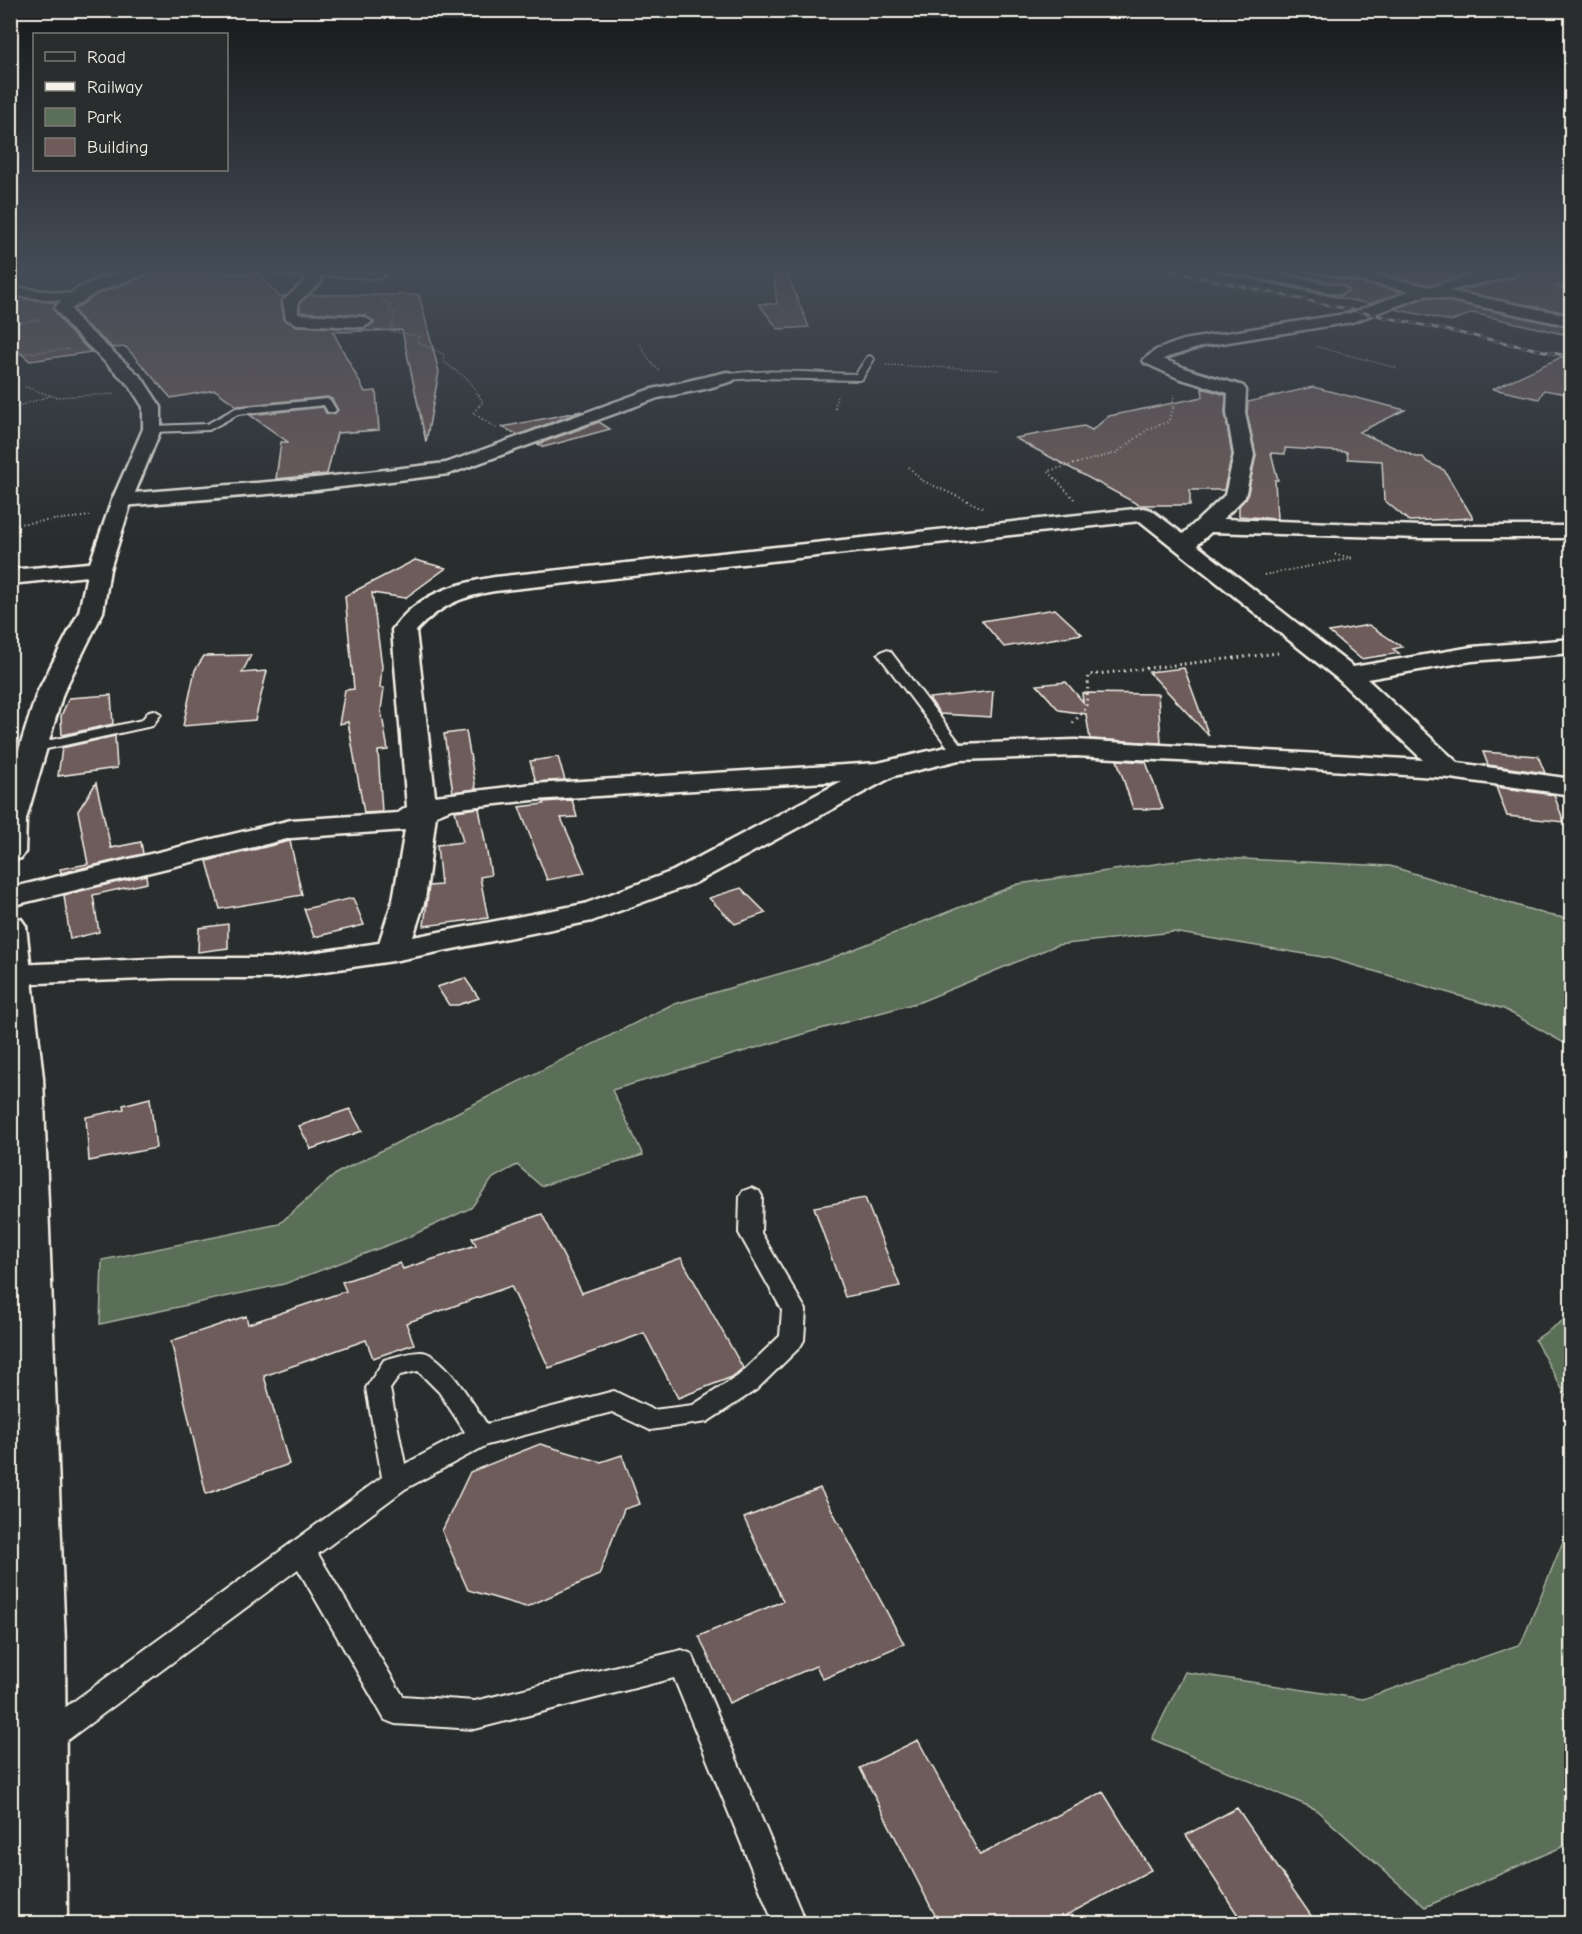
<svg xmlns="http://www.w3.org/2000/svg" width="1582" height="1934" viewBox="0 0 1582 1934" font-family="'Comic Neue',sans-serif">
<rect width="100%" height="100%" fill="#2a2d2e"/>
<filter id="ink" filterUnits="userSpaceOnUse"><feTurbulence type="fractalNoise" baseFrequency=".0167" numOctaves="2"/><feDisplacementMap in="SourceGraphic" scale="12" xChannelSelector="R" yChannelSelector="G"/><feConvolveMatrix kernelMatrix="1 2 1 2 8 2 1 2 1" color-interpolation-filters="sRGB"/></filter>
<g filter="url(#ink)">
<path fill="#5a6e59" stroke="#a7b0a0" stroke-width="1.5" d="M1203,857L1390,866L1548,915L1571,919V1047L1504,1009L1329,958L1173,932L1057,945L920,1002L817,1030L612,1090L643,1155L541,1186L517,1165L493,1178L471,1208L404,1239L284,1284L100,1324L102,1260L279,1224L337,1173L671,1005L827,960L1018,884Z
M1571,1315V1405L1535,1340Z
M1571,1522V1843L1425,1907L1315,1809L1152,1739L1185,1672L1363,1699L1521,1644Z"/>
<path fill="#6e5b5a" stroke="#f4f1e8" stroke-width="1.5" d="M161,267L246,275L254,270L279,296H285L281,301L284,319L297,326L364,329L374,323L364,315L300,312V303L309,295H419L439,372L426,442L402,330L333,332L365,392L376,391L379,430L337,433L327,474L276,479L281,442H288L250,415L323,407L326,413L334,414L338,410L332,399L327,397L237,406L215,390L171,398L126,347L113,348L82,321L74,310L98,294L157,272Z
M773,267H784L809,327L778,329L759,304H777Z
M1253,267H1305L1314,273L1402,292L1369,304L1260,281L1340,296L1349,291L1340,284Z
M1345,267H1502L1496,270L1470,273L1431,285Z
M1524,267H1572V284L1554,286L1572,292V314L1458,291L1513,278L1522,274Z
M10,297L57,303L53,309L68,330L91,352L30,361L10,344Z
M1427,297L1572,328V336L1473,313L1451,321L1394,309Z
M1572,352V395L1544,390L1539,399L1493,389Z
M1313,387L1405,410L1359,432L1416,457H1423L1427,462L1444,470L1473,518L1409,521L1384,500L1382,461L1348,459L1347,452L1285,448V454L1271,453L1278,480H1275L1277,519L1239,516V506L1247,497L1256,455L1247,413L1248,402Z
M1202,388L1226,395L1225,413L1232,455L1224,490H1190V505H1139L1015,438L1084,426L1092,430L1109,416L1203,397Z
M582,411L518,435L502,427Z
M599,422L610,429L544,447L538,444Z
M415,560L446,568L405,598L372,593L382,666L380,688H384L381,710L388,750L378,751L382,812L364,813L348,722L339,724L345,690L354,689L345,596Z
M1055,609L1082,634L1004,647L982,621Z
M1369,625L1402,647L1393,649L1399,653L1361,659L1329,632Z
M251,655L242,673L267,671L255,720L183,726L195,670L204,656Z
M1184,668L1209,736L1149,672Z
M1066,682L1083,702L1082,693L1158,694L1161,743L1090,739L1086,714L1059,710L1037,685Z
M993,691L991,717L940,714L929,698Z
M111,695L113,724L62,735L61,716L69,698Z
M466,731L476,789L453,792L444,734Z
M115,736L117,768L58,776L62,748Z
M1483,752L1538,756L1545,773L1488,765Z
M558,757L565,780L536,782L530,761Z
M1117,760L1146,762L1163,809H1133Z
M96,783L111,848L141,842L143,854L61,873L60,869L88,864L78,811Z
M1496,787L1554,795L1564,822L1507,816Z
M572,800L577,817L561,818L585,873L547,880L519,807L544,804L543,802Z
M479,808L491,875L480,877L488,918L424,926L429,886L441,885L437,845L463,842L455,811Z
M290,841L302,895L220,909L207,861Z
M146,875L147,883L93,895L99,932L70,939L64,895Z
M741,888L766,913L735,924L709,898Z
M353,898L364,925L314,937L304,909Z
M228,924V948L198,952L199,928Z
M465,978L479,998L458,1005H449L437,987Z
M150,1098L156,1148L89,1161L86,1117L124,1109L123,1105Z
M350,1109L362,1131L311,1149L299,1126Z
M865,1198L900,1286L845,1297L814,1207Z
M542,1214L582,1293L681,1258L743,1368L732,1377L678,1398L644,1333L549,1368L511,1286L406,1323L414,1344L373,1358L366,1340L264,1376L289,1464L206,1494L171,1341L246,1316L248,1324L346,1291L342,1282L400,1263L403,1269L476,1245L472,1238Z
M540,1444L601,1462L622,1455L640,1504L624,1509L599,1575L526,1607L468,1590L442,1531L470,1472Z
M820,1488L904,1644L823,1679L816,1666L729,1703L699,1636L783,1601L744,1518Z
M918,1740L980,1855L1103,1792L1151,1870L1052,1923H939L860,1768Z
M1237,1808L1316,1923H1243L1186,1835Z"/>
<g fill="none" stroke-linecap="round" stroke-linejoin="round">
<defs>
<path id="lane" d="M303,271L380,274L384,276L380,278L306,275L302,273Z
M870,356L874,359L862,379L859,380L755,378L727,380L722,377C738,367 832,374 856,374L867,357Z
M327,399L330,400L336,410L334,412H328L324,405L238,414L209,430L152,432L147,429L152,426L207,424L236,408Z
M885,650L890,651L964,749L966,752L964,755H954L878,654Z
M154,710L161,714L152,726L33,752L26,748L33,744L142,720L149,711Z
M751,1188L759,1191L762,1196L761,1233L806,1310L804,1340L800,1347L756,1390L707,1422L650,1430L612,1412L487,1445L405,1489L318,1554L403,1696L475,1701L682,1650L692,1654L806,1924H774L674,1678L475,1729L395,1724L385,1720L298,1569L57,1748L47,1752L37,1748L32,1738L37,1728L382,1477L366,1388L384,1360C395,1357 409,1352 421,1352C443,1352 475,1407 487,1424L614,1391L653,1410L693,1405L738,1376L780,1336L782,1310L739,1233L740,1196L743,1191ZM418,1371L439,1392L465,1432L405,1464L390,1389L400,1375Z"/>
<path id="street" d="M263,267C283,267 308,263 322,280L320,283L298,302V314L364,317L372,322L364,327L297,324L286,319L283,301L306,280L302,277L265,270Z
M1214,267H1242L1340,286L1347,290L1340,294L1221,271Z
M1307,267H1334L1431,287L1471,275L1497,272L1506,267H1522L1521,272C1498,282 1473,283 1449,291L1572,316V326L1427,295L1352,322L1204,346L1168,357L1163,359L1190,370L1243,386L1246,390L1245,413L1254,455L1245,497L1223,519L1421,526H1572V538H1421L1211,532L1197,545L1353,667L1472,647L1572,639V653L1472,661L1367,679L1458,763L1572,779V795L1450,778L1241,764L1075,756L959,760L894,776L695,883L592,921L393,961L278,978H172L10,984V966L15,965L172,958H278L379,943L393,900L405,830L291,838L10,906V888L291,820L398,813L407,807L392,630C417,594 454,584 495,577L1144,508L1151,510L1183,534L1225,495L1234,455L1227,413L1228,393L1178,378L1145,363L1143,360L1156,350L1183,340L1351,313L1410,291L1314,271ZM1140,521L1339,680L1423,760L1075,740L959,744L878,763L533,784L435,796L416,631C439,606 462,596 495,591ZM842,781L673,871L584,904L413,937L425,900L436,815L451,809L533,800Z
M10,287L72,294L79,298L72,302L10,295Z
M727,372L733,373L735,377L733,381L705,389L658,398L449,474L316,490L122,506L115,504L112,500L115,496L122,494L316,478L446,463L648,390Z
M99,562L107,564L110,569L107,574L10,584V570Z"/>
<path id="secondary" d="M138,267H158L156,270L97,292L71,309L80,322L142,378L161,407V429L132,500L110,569L103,612L63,693L26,819L25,852L21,858L10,861V778L37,693L79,612L88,569L112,500L143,429V407L129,385L70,328L55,308C74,283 110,276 138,267Z
M10,917L21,919L26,926L43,1078L47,1178L65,1644L67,1924H10L13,1644Z"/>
</defs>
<use href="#lane" stroke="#f4f1e8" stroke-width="4"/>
<use href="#street" stroke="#f4f1e8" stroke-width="5"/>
<use href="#secondary" stroke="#f4f1e8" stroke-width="5"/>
<path stroke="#f4f1e8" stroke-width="1.5" stroke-dasharray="1 2" stroke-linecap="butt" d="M1530,282L1572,294
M386,294L381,299L390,305V312L395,313L391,331L421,337L417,342L443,354L444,362L469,380L483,402L478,407
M10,324L43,319
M639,343L653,365L660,371
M1314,346L1397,368
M10,355L70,349
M886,365L1000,370
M25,387L56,397L115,394
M15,407L50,396
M835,407L837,395
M1173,407L1174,394"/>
<path stroke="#f4f1e8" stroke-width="2" stroke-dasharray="1 3" stroke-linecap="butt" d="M479,406L473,413L496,428
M10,409L19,406
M835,409V406
M909,467L921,480L983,508
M1074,499L1048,471L1116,453L1150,428L1168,422L1174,406
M10,527L18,524L90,516
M1264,575L1353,558L1332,554"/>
<path stroke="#f4f1e8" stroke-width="3" stroke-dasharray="1.5 4" stroke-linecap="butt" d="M1073,723L1086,708L1089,675L1278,653"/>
<use href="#lane" fill="#2a2d2e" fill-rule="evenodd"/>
<use href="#street" fill="#2a2d2e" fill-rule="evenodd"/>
<use href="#secondary" fill="#2a2d2e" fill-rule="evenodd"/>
<defs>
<path id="rail" d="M1151,267L1572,357"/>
</defs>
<use href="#rail" stroke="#f4f1e8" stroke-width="3"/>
<use href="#rail" stroke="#2a2d2e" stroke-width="2" stroke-dasharray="7" stroke-linecap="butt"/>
</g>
</g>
<linearGradient id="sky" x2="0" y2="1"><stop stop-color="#171919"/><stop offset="0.5" stop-color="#444c57"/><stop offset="1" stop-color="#444c57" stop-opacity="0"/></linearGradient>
<rect width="1582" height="538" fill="url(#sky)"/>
<rect width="1582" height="1934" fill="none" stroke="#2a2d2e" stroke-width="36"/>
<rect x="18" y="18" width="1546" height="1898" fill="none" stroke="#f4f1e8" stroke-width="2" filter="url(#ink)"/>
<rect x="33" y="33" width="195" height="138" fill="#2a2d2e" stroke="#7b7b78" stroke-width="1.5"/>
<rect x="45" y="52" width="30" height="9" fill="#2a2d2e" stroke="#7b7b78" stroke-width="1.5"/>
<text x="87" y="63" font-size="18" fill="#f4f1e8">Road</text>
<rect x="45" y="82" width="30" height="9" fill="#f4f1e8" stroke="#7b7b78" stroke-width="1.5"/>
<text x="87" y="93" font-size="18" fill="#f4f1e8">Railway</text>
<rect x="45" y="108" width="30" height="18" fill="#5a6e59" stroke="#7b7b78" stroke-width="1.5"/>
<text x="87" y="123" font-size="18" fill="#f4f1e8">Park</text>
<rect x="45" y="138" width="30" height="18" fill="#6e5b5a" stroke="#7b7b78" stroke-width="1.5"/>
<text x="87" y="153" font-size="18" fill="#f4f1e8">Building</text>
</svg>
